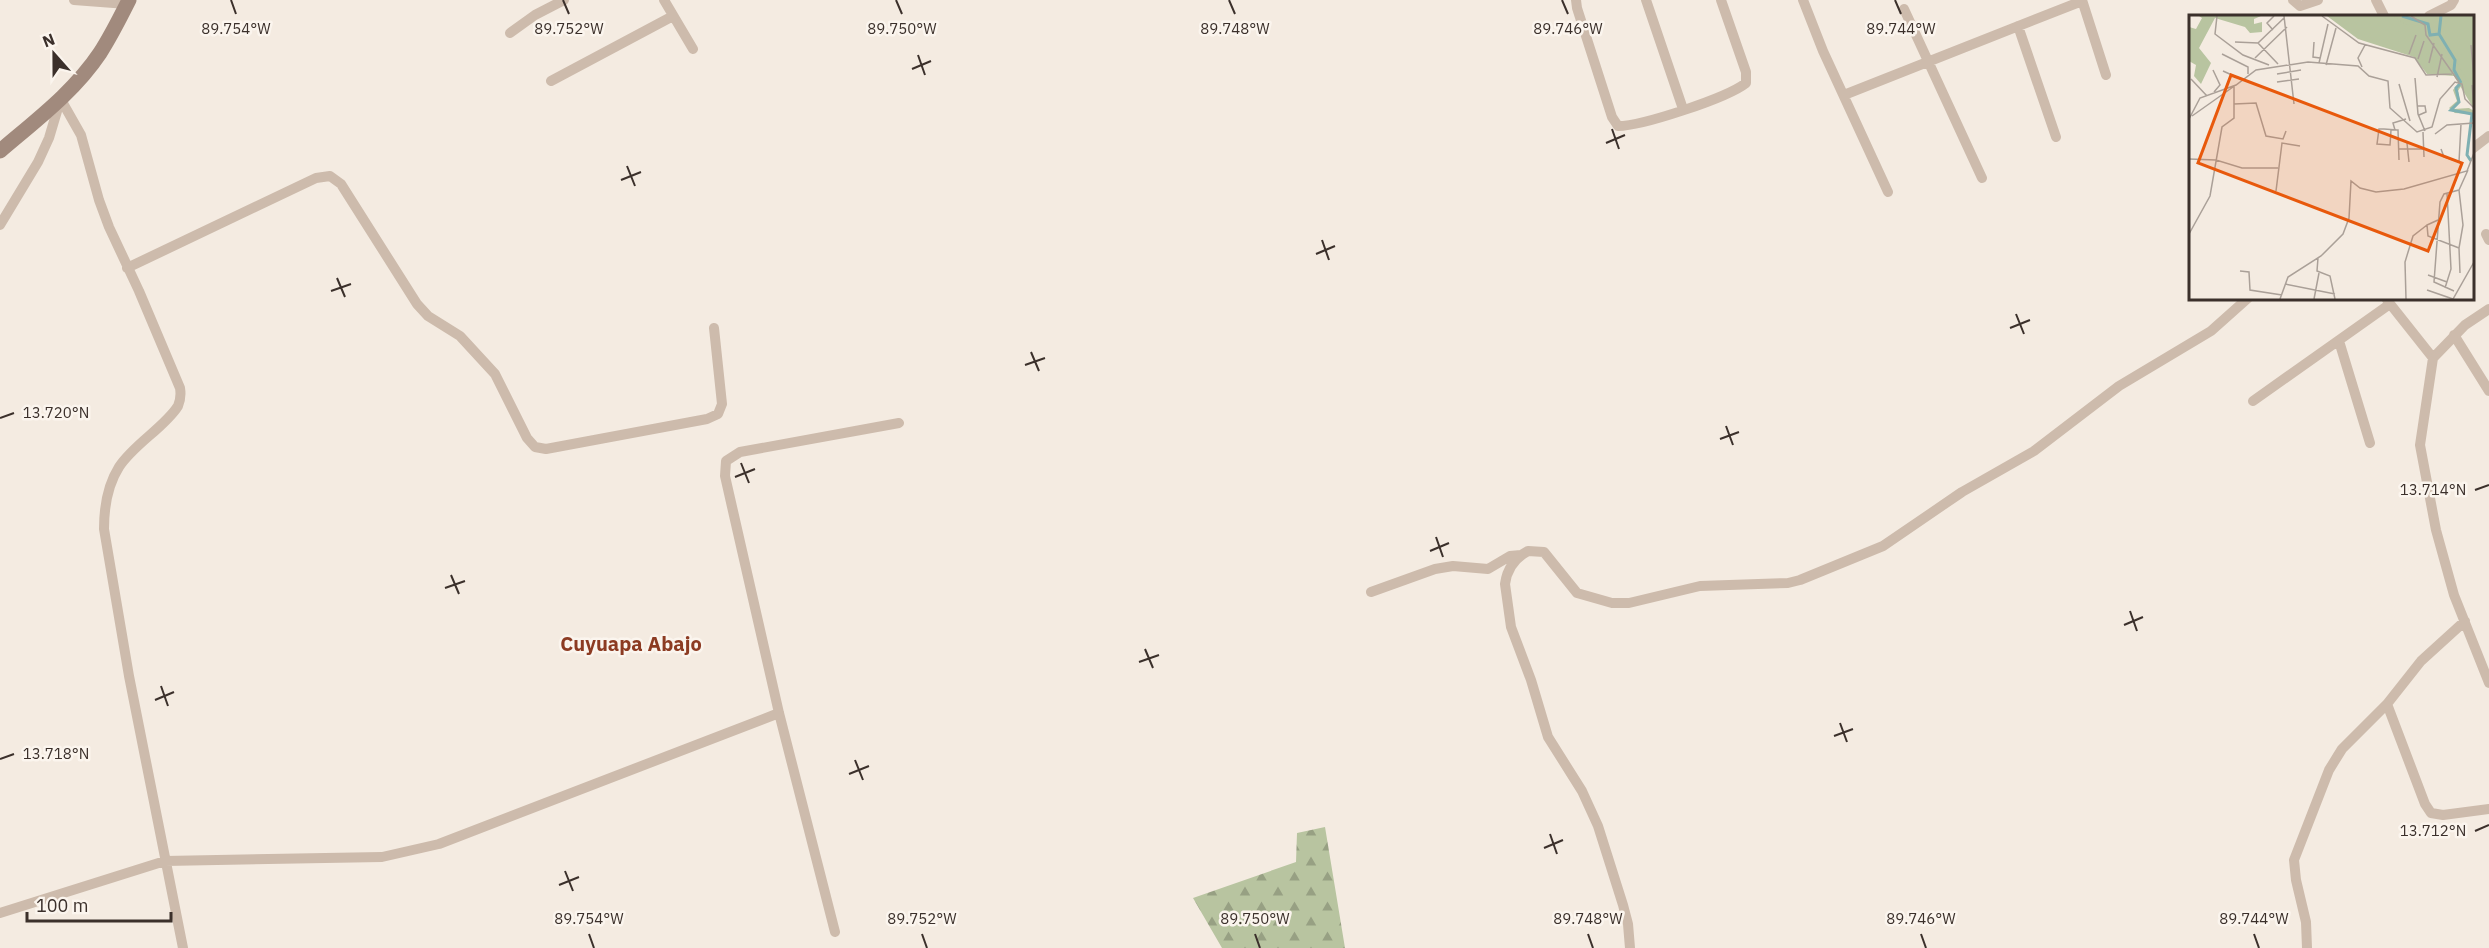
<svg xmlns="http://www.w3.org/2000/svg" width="2489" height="948" viewBox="0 0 2489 948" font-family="'IBM Plex Sans',sans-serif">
<defs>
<pattern id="forest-firs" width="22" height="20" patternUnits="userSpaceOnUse" patternTransform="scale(1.5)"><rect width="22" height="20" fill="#b8c4a0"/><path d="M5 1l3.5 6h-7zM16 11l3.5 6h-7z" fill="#97a083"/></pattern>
</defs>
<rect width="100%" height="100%" fill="#f4ebe1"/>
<path fill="url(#forest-firs)" d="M1325,827L1345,948H1222L1193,898L1296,862L1297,833Z"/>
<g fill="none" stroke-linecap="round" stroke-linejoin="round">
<path stroke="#cdbbac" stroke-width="10" d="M74,0L127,4
M664,0L693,49
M1576,0L1577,8L1612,117L1618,126C1642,126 1727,98 1746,83V72L1721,0
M1646,0L1683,109
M1803,0L1823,51L1888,192
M2082,0L2106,75
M2293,0L2300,6L2318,0
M2376,0L2384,16
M1904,9L1982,178
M2429,16L2451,5L2454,0
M2018,26L2056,137
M510,33L535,15L564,0
M551,81L673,16
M1844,95L2082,1
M60,98L81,135L99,200L109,227L139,291L180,388C181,394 181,399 178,406C165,427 134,444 119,467C107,486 104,507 104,529L129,676L183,948
M2472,149L2489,136
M0,225L38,162L49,138L60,101
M2486,234L2489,240
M127,268L316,178L330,176L341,184L417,304L428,316L460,336L495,374L527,438L535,447L546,449L707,419L718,414L722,404L714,328
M2387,300L2433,358
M2489,309L2465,325L2433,358L2420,445L2436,530L2454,595L2489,683
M2454,335L2489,391
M2339,341L2370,443
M2253,401L2390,304
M1371,592L1435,569L1453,566L1488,569L1510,556L1521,555
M2465,621L2421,661L2387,704L2425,804L2431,813L2443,815L2489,809
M0,913L165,861L382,857L439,844L779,713
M835,932L779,713L725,476L726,461L740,452L899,423
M1630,948L1628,924L1623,905L1598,826L1582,791L1548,737L1531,680L1511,627L1505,584C1507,569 1515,558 1528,551L1544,552L1577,593L1612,603H1629L1700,586L1788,583L1800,580L1883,546L1962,492L2034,451L2119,386L2211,331L2248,298
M2307,948L2306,922L2296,880L2294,860L2329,770L2342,749L2387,704"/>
<path stroke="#a18a7d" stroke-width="15" d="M0,151C35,121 74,92 100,53C111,36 120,18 129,0"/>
</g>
<path fill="none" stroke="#3b302b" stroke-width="2" d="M231,0L236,14M563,0L569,14M896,0L902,14M1229,0L1235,14M1562,0L1568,14M1895,0L1901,14M918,55L925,75M912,69L931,61M1612,129L1619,149M1606,143L1625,135M627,166L635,186M621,180L641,172M1322,240L1329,260M1316,254L1335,246M337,278L345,297M331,291L351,284M2016,314L2024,334M2010,328L2030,320M1031,352L1039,371M1025,365L1045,358M0,418L14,413M1726,426L1733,445M1720,439L1739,432M741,463L749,483M735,477L755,469M2475,490L2489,485M1436,537L1443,557M1430,551L1449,543M451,575L459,594M445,588L465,581M2130,611L2137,631M2124,625L2143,617M1145,649L1153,668M1139,662L1159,655M161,686L168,706M155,700L174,692M1840,723L1847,742M1834,736L1853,729M0,759L14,754M855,760L863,780M849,774L869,766M2475,831L2489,825M1550,834L1557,854M1544,848L1563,840M565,871L573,891M559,885L579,877M589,934L594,948M922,934L927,948M1255,934L1260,948M1588,934L1593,948M1921,934L1926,948M2254,934L2259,948"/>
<g text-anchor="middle" stroke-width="5" stroke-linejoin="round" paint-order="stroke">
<g font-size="20" font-weight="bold" fill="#8c3b22" stroke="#fbf5ee">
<text x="631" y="651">Cuyuapa Abajo</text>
</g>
</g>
<g transform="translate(2189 15)">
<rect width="285" height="285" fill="#f4ebe1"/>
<path d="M138,1H285V94L265,61L238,59L225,42L169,24Z" fill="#b8c4a0"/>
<path d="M10,1H72L65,4V9L73,7V17L61,18L56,12L26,3L10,33L22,48L12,69L5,61L7,50L0,46V12L7,14L13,3ZM204,1H219L229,7L231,3L242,11L243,19L248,15L249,1H253L251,19L277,63L269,76L271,86L265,94L280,93L285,96V107L282,99L266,98L260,93L268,86L264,75L272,65L264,55L257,35L236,18L234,11L216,9Z" fill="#b8c4a0"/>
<path fill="none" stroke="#7fb0b2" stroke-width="3" d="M213,1L239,9L241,20L250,19M252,1L250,19L266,45L265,55L272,68M271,69L267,73L270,87L262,95L283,99L278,140L282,146"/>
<path fill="none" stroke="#aaa098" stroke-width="1.5" d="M28,1L26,19L54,40L80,50M95,1L105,89M133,1L170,28L226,43L237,60L263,59M222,1L236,10L237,20L270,67M84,15L78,8L85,1M46,27L69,28L95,3M125,27L124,42L131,43M69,28L89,49M282,30L285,63M33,39L59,52V59M220,39L227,20M66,43L98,12M229,44L235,26M130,48L139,9M240,48L245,28M137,50L147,13M173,52L169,43L176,30M24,55L31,70L25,77M34,56L54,65M88,59L112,55M248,62L253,39M226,63L229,99L236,116M2,64L18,81M88,67L110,64M210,69L221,106M283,70L285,92M45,89L67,88L77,121L94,124L97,116M228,91H236L237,97L230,100M3,101L44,72M0,104L11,83L47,70L67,55L119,47L169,51L180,61L199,66L201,93L228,117L243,112L251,84L266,67L273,69L276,84L285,93M202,115L201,130L188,129L190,114H195L208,115H209L210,145M206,115L204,108L217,104M234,117L235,142M246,119L258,110L285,108M218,128L220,147M210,134H235M252,134L255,142L270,147L272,109M0,144L27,145L53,153H89M87,176L93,128L111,131M249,205L238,210L239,221L270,233M0,219L21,181L33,112L45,103V71M129,243L128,256L141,261L146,284M51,256L60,257L61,275L93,280M271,258L270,233L274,210L270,175L279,155M239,260L258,267M96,269L146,279M256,273L262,254L258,178M238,275L264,284L285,247M265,276L245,267L251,187L255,179L270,175M91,284L99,262L132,241L154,219L160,203L162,166L171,173L187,177L215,174L278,156L285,138M125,284L130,258M217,284L216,247L224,221L238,210"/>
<path fill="#e8590c" fill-opacity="0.15" stroke="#e8590c" stroke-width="3" d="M42,60L273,148L239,236L9,148Z"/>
<rect width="285" height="285" fill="none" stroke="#3b302b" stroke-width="3"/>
</g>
<g font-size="15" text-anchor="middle" fill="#3b302b" stroke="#fbf5ee" stroke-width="5" stroke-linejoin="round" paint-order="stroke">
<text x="236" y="34">89.754°W</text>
<text x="569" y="34">89.752°W</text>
<text x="902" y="34">89.750°W</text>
<text x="1235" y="34">89.748°W</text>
<text x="1568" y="34">89.746°W</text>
<text x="1901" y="34">89.744°W</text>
<text x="56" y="418">13.720°N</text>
<text x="2433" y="495">13.714°N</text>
<text x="56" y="759">13.718°N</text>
<text x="2433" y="836">13.712°N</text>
<text x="589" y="924">89.754°W</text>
<text x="922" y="924">89.752°W</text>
<text x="1255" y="924">89.750°W</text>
<text x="1588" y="924">89.748°W</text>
<text x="1921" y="924">89.746°W</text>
<text x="2254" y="924">89.744°W</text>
</g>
<g transform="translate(54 54) rotate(339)" stroke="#fbf5ee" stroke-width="4.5" paint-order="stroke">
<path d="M0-4.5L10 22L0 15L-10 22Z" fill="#3b302b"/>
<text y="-9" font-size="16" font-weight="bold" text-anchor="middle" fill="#3b302b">N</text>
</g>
<path d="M27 912v9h144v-9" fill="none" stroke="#3b302b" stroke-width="3"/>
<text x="36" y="912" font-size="18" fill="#3b302b" stroke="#fbf5ee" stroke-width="4.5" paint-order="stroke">100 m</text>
</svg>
